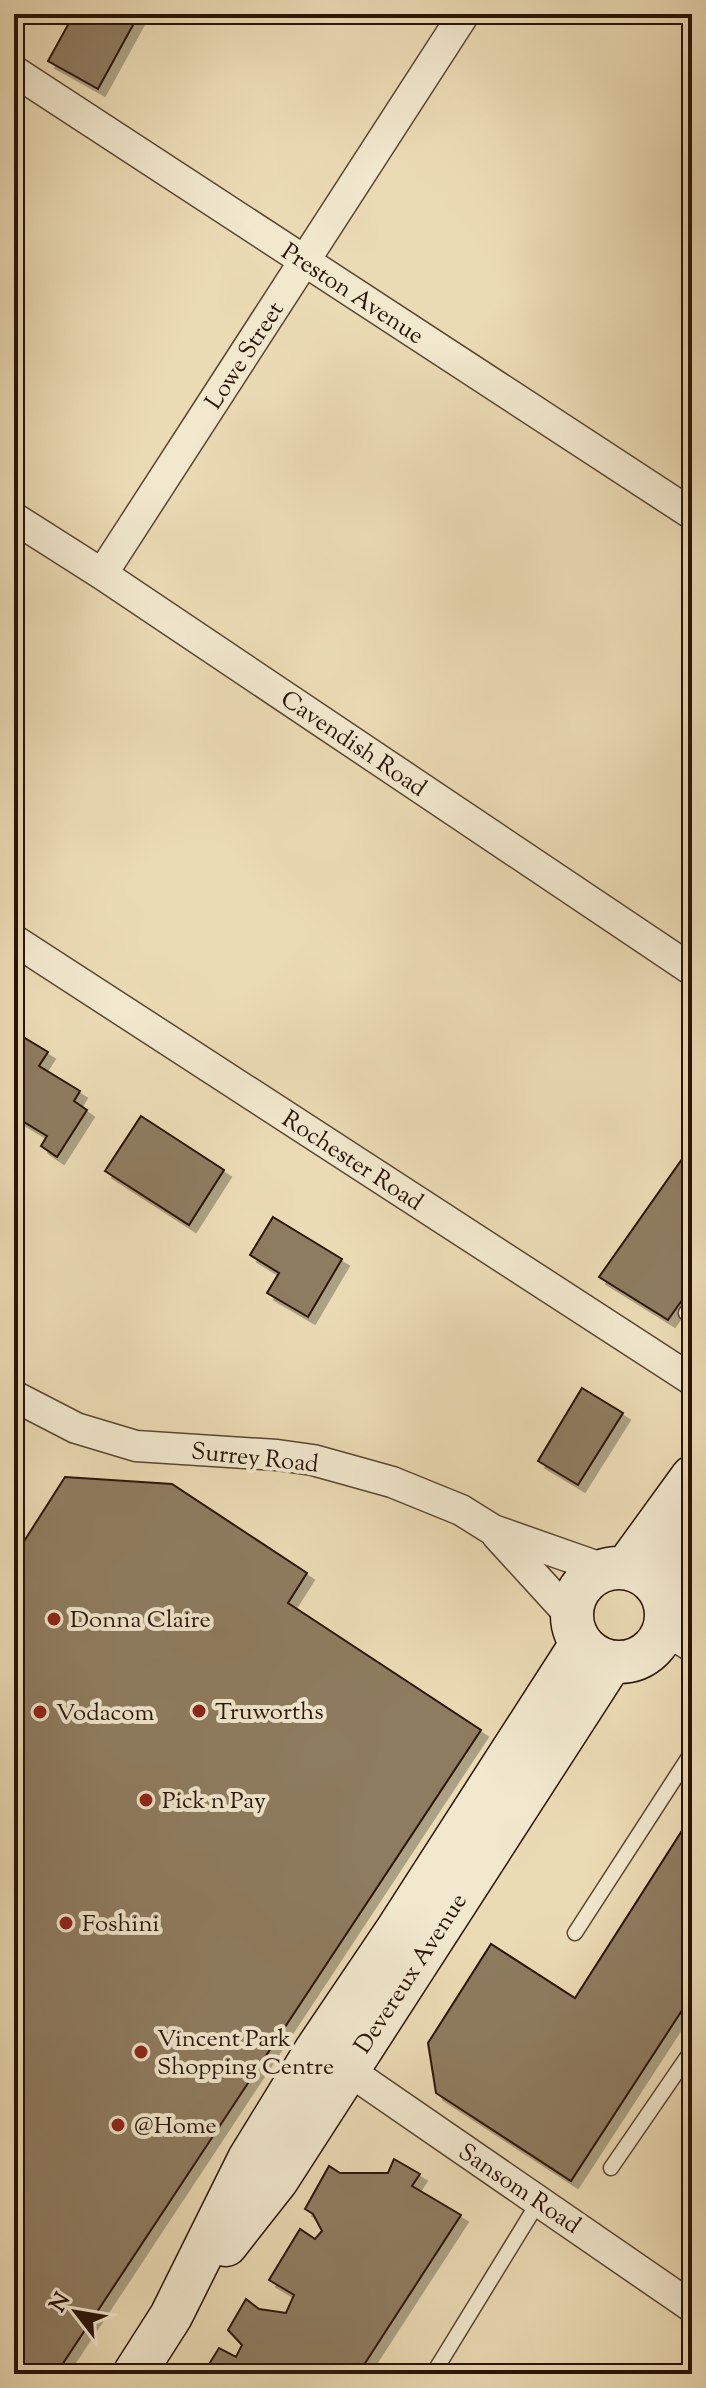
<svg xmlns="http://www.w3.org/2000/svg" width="706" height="2388" viewBox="0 0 706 2388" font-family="'Sorts Mill Goudy',serif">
<defs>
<filter id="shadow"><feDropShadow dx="7" dy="7" stdDeviation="0" flood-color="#0004"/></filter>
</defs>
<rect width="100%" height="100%" fill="#ebdbb4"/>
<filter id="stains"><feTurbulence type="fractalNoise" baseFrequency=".0025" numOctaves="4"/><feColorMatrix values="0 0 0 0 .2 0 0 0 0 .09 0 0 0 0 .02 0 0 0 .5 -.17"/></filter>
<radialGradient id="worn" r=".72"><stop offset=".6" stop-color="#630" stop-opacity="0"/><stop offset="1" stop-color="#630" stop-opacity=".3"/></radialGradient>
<path fill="#8e7b61" stroke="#291407" stroke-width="2" filter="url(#shadow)" d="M74,14H139L98,89L48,61Z
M15,1032L48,1052L39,1066L80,1091L74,1101L87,1110L57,1157L41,1146L47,1136L14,1116Z
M141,1116L224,1170L189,1225L105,1171Z
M692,1145V1286L668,1320L599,1277Z
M273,1217L342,1259L308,1317L267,1293L279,1273L250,1255Z
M582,1388L623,1413L578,1485L538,1461Z
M65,1477L172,1484L307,1573L288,1603L481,1730L56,2374H14V1557Z
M692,1815V1995L571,2181L436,2093L428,2043L491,1944L575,1998Z
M394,2159L420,2174L412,2186L461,2215L358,2374H203L219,2348L236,2357L242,2345L228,2330L246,2299L259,2309L286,2313L294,2295L269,2280L300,2229L315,2239L322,2231L313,2214L305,2209L329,2166L340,2173H388Z"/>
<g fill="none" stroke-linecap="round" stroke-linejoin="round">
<defs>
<path id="service" d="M686,1313L692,1304
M661,1636L692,1656
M575,1933L692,1752
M611,2168L692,2050
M433,2374L539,2201"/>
<path id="minor" d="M14,71L692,514
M14,518L102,574L692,970
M102,574L464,14
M14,940L692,1380
M14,1396L76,1428L136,1446L277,1455L313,1460L392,1482L461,1510L493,1530L604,1569
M497,1535L571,1616
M348,2070L692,2307"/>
<path id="secondary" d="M572 1615a47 47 0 1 1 94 0a47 47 0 1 1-94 0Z
M626,1568L692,1477
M661,1593L692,1543
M226,2245L277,2180L611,1662
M134,2374L171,2316L249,2159L316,2050L397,1930L581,1644"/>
</defs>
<use href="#service" stroke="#5a4632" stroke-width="17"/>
<use href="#minor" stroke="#5a4632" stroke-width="33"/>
<use href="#secondary" stroke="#291407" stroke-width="45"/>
<use href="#service" stroke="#f2e8ce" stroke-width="14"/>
<use href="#minor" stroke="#f2e8ce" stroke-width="30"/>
<use href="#secondary" stroke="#f2e8ce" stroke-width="42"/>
</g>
<g fill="#8f2418" stroke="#f2e8ce" stroke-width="3">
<circle cx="54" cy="1619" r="8"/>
<circle cx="199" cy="1711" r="8"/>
<circle cx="40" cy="1712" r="8"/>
<circle cx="146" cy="1800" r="8"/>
<circle cx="66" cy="1923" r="8"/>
<circle cx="141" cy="2052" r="8"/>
<circle cx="118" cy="2125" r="8"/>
</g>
<g text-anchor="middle" stroke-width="8" stroke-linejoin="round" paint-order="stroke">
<g font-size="24" fill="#291407" stroke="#f2e8ce">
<text transform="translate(353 293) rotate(33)" y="8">Preston Avenue</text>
<text transform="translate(244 355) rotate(-57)" y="8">Lowe Street</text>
<text transform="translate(354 743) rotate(34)" y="8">Cavendish Road</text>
<text transform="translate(353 1160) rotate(33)" y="8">Rochester Road</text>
<text transform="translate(255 1457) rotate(6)" y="8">Surrey Road</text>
<text transform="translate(410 1973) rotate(-57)" y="8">Devereux Avenue</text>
<text transform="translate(520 2188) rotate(34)" y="8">Sansom Road</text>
</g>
<g font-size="24" fill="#291407" stroke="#f2e8ce" text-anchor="start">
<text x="70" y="1627">Donna Claire</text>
<text x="215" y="1719">Truworths</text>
<text x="56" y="1720">Vodacom</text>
<text x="162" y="1808">Pick n Pay</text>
<text x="82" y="1931">Foshini</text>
<text x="157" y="2046">Vincent Park<tspan x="157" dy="28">Shopping Centre</tspan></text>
<text x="134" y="2133">@Home</text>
</g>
</g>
<rect width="706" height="2388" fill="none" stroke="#ebdbb4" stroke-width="48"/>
<rect x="16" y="16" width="674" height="2356" fill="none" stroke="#291407" stroke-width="4"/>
<rect x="24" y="24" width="658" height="2340" fill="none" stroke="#291407" stroke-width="2"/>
<g transform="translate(76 2312) rotate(301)" stroke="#f2e8ce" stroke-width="6" paint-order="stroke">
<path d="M0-6L14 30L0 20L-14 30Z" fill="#291407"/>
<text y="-12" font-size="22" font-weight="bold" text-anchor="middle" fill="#291407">N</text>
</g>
<rect width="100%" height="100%" filter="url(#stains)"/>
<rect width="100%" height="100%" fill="url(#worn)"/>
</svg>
